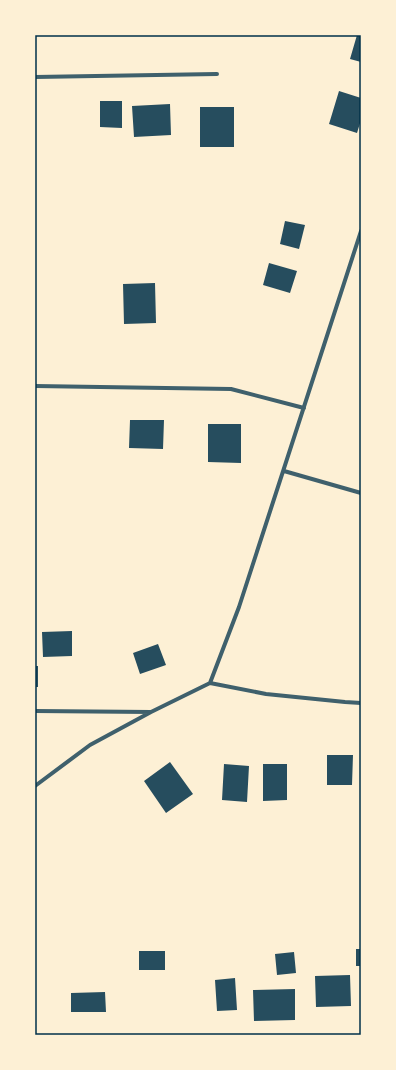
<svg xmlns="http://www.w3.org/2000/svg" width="396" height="1070" viewBox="0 0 396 1070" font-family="Spectral,serif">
<rect width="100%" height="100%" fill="#fdf0d5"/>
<path fill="#264d5e" d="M357,35H361V62L350,59Z
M339,91L361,98V120L357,133L329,124Z
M100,101H122V128L100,127Z
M170,104L171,135L134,137L132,106Z
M200,107H234V147H200Z
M285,221L305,225L299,249L280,244Z
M269,263L297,271L290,293L263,285Z
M155,283L156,323L124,324L123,284Z
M130,420H164L163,449L129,448Z
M208,424H241V463L208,462Z
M72,631V656L43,657L42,632Z
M158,644L166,665L140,674L133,653Z
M35,666H38V687H35Z
M327,755H353L352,785H327Z
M170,762L193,794L166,813L144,781Z
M224,764L249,766L247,802L222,800Z
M263,764H287V800L263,801Z
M356,949H361V966H356Z
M139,951H165V970H139Z
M294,952L296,973L277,975L275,954Z
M350,975L351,1006L316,1007L315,976Z
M235,978L237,1010L217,1011L215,980Z
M295,989V1020L254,1021L253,990Z
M105,992L106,1012H71V993Z"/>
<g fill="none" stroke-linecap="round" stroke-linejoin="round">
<path stroke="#3f606c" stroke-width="4" d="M35,77L217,74
M35,386L231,389L304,408
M284,471L361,493
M210,683L239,607L361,231
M35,711L151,712
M35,786L90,745L151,712L210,683L266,694L345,702L361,703"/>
</g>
<rect width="396" height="1070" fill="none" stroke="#fdf0d5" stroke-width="72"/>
<rect x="36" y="36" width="324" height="998" fill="none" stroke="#003049" stroke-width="1.5"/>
</svg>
